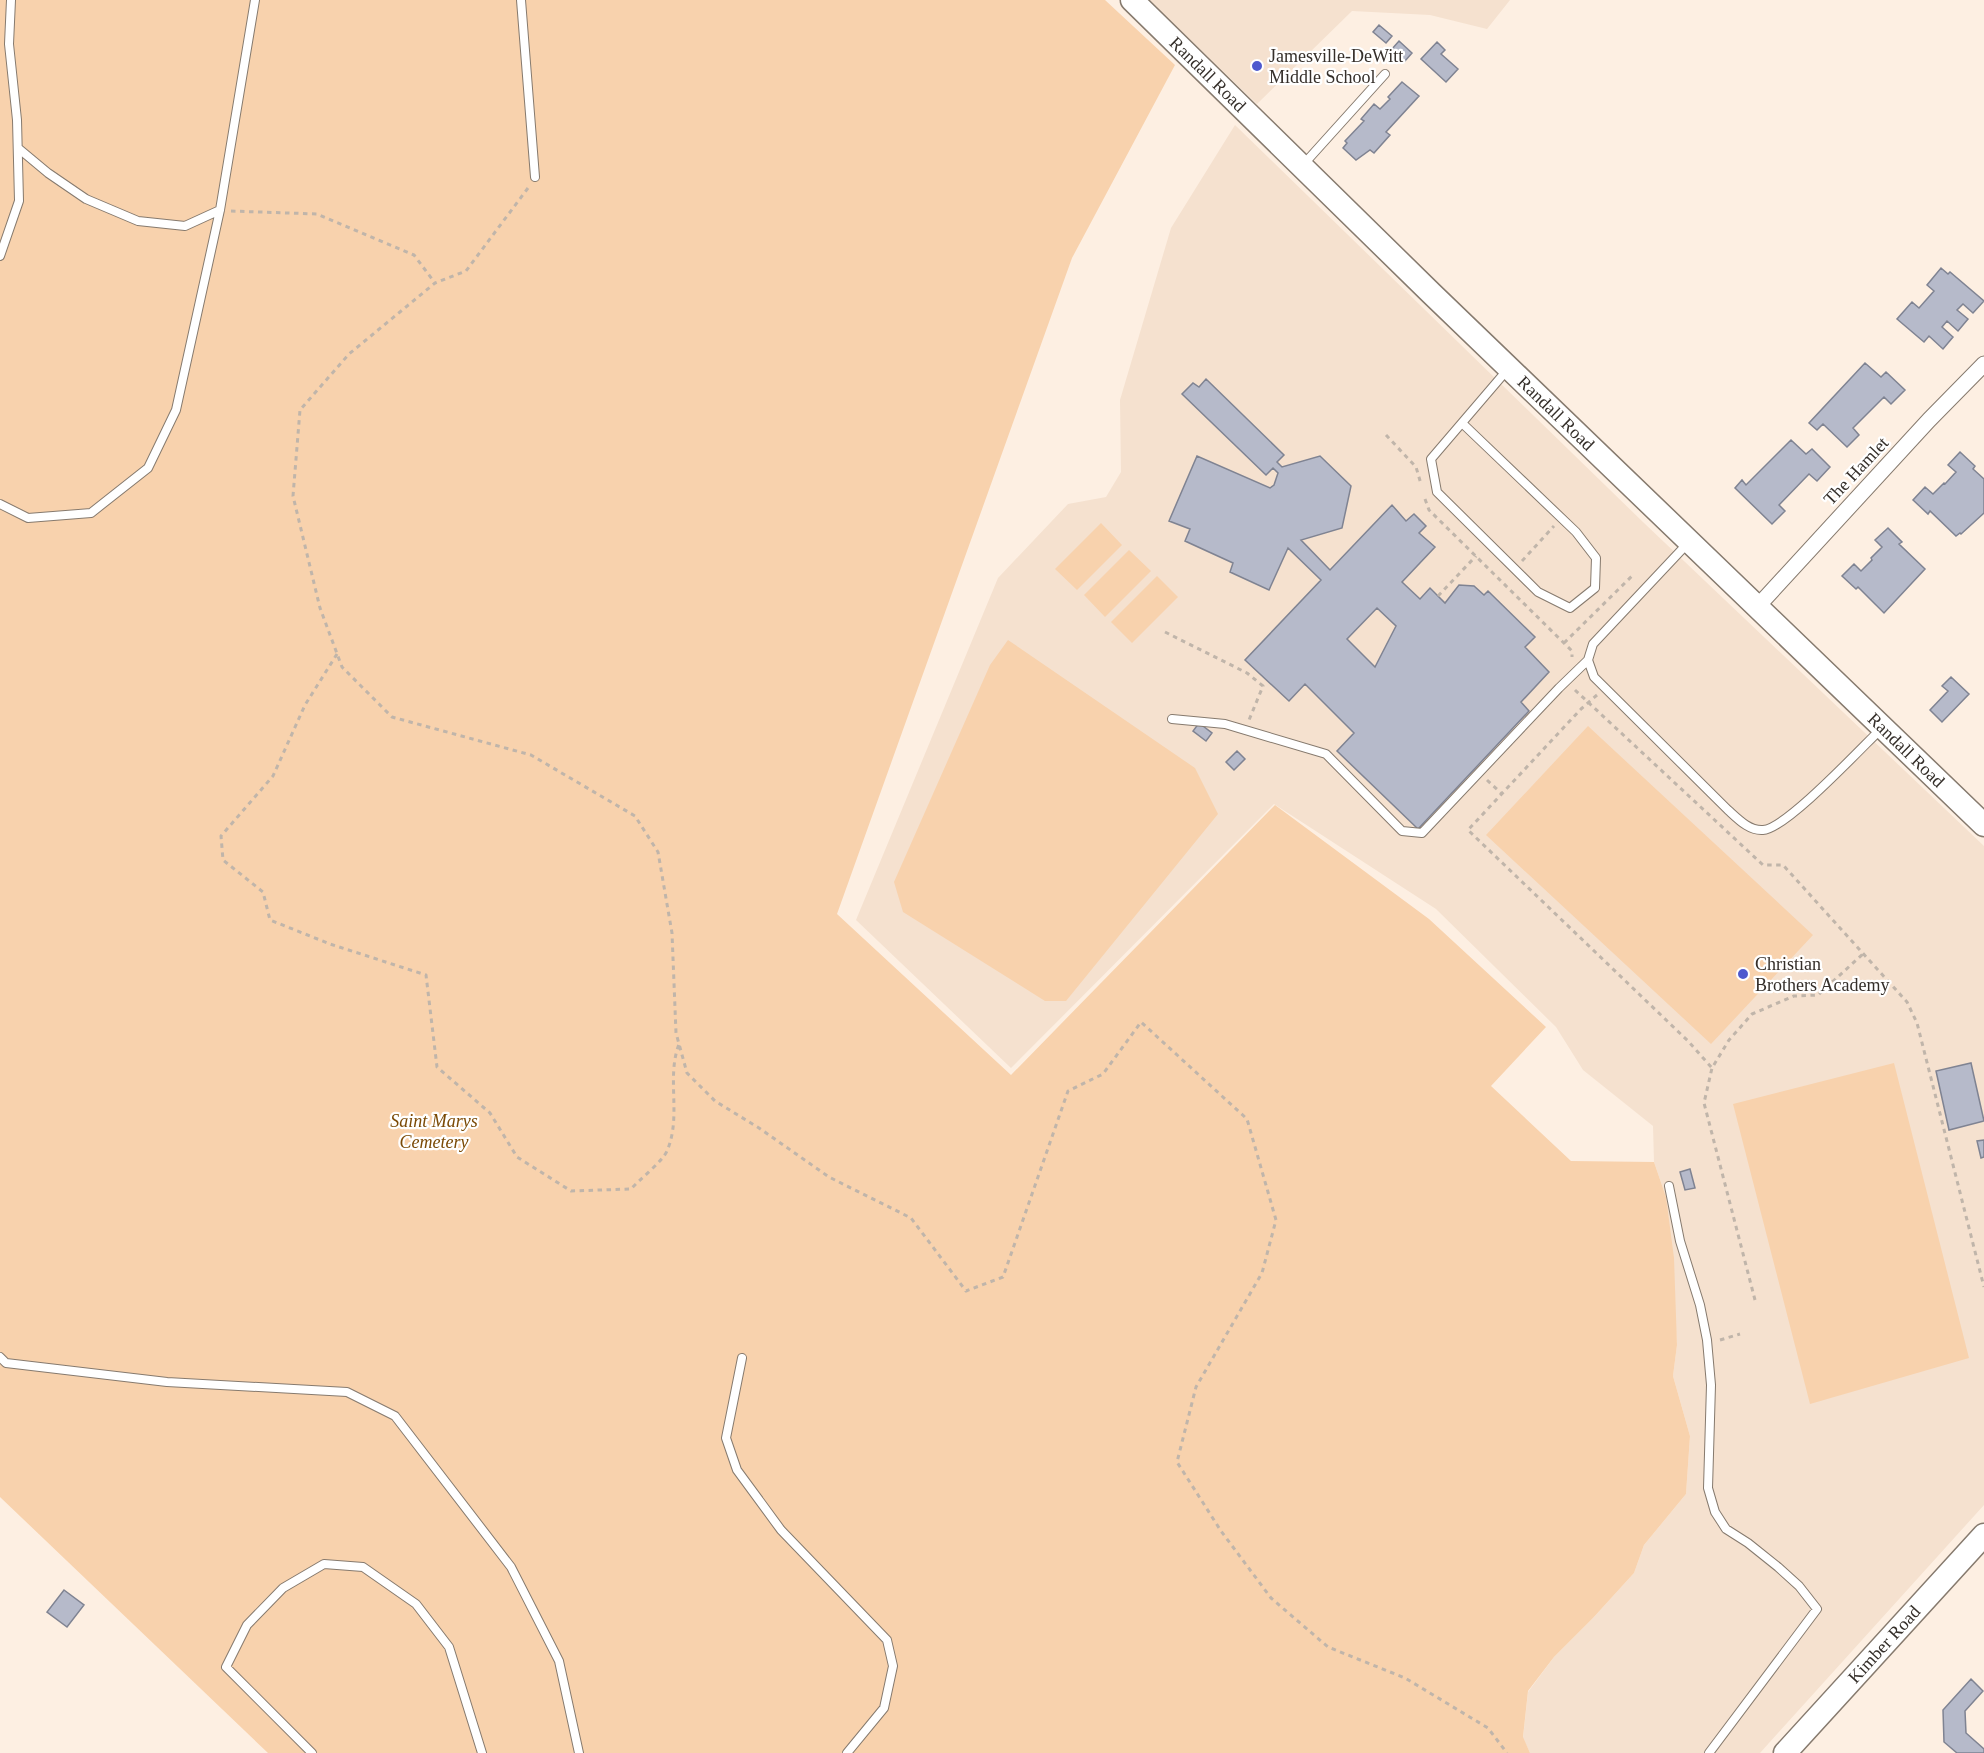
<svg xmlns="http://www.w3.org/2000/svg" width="1984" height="1753" viewBox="0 0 1984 1753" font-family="Georgia,serif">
<rect width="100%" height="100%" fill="#fdefe2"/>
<path fill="#f5e1cf" d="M1149,0H1510L1487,29L1430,15L1352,11L1257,104Z
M1235,125L1644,523L1984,846V1505L1760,1753H1530L1523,1738L1528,1692L1554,1657L1593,1618L1634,1573L1644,1545L1686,1494L1690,1436L1673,1376L1677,1345L1666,1197L1654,1162L1653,1126L1583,1070L1556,1027L1436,909L1274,804L1011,1068L856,920L998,578L1068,504L1106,497L1121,472L1120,400L1171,228Z"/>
<path fill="#f8d2ad" d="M0,0H1105L1175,65L1072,258L837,914L1011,1075L1275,805L1429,919L1546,1027L1491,1086L1571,1161L1654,1162L1666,1197L1674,1258L1677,1345L1673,1376L1690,1436L1686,1494L1644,1545L1634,1573L1593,1618L1554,1657L1528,1691L1523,1737L1530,1753H268L0,1497Z
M1101,523L1122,545L1077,590L1055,569Z
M1129,550L1151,571L1105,617L1084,595Z
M1157,576L1178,597L1132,643L1111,622Z
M1008,640L1195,768L1218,814L1066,1001H1045L903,912L894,882L990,665Z
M1588,726L1813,935L1711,1044L1486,835Z
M1894,1063L1969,1358L1810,1404L1733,1104Z"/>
<path fill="#b6baca" stroke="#7f8392" stroke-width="1.5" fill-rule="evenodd" d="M1379,25L1392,36L1386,43L1373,32Z
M1399,41L1412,53L1405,61L1392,49Z
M1437,42L1445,50L1441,54L1458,69L1446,82L1421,59Z
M1402,82L1419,96L1386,132L1390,135L1374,153L1370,150L1356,160L1343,148L1347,143L1345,141L1364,121L1361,119L1374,104L1380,109L1390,99L1388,97Z
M1941,268L1948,274L1950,272L1984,301L1973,313L1963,304L1957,310L1968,319L1958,331L1947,321L1942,327L1953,337L1943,349L1929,336L1924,342L1897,319L1912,302L1919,308L1934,291L1927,285Z
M1865,363L1881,377L1886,372L1905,390L1891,404L1884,397L1853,428L1859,435L1847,447L1823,424L1817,430L1809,423Z
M1206,379L1284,455L1277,462L1282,467L1320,456L1351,486L1342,528L1301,540L1330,570L1392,505L1406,521L1414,514L1426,526L1419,533L1435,547L1402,582L1420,599L1430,588L1445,603L1459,585L1474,586L1484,595L1488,591L1535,637L1525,647L1549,672L1521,702L1529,711L1418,829L1337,751L1354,733L1305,684L1289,701L1245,660L1321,580L1288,548L1269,590L1230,572L1233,563L1185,541L1190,529L1169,521L1197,456L1270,488L1274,485L1278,473L1273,468L1266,475L1182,394L1193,383L1199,387ZM1377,608L1396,626L1375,667L1347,639Z
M1791,440L1806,454L1812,449L1830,467L1817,481L1809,474L1779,505L1785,511L1772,524L1735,488L1742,480L1746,485Z
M1960,452L1975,466L1973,469L1984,479V513L1961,534L1960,533L1956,536L1930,511L1928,514L1913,500L1925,487L1933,494L1944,483L1945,484L1956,472L1948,465Z
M1888,528L1902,542L1899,544L1925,569L1884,613L1858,587L1856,589L1842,576L1854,564L1861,571L1872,560L1871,558L1882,547L1875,540Z
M1951,677L1969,694L1942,722L1930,710L1948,691L1942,686Z
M1199,723L1212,733L1206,741L1193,731Z
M1237,751L1245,759L1234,770L1226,762Z
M1971,1063L1984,1121L1949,1130L1936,1071Z
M1984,1140V1157L1981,1158L1977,1141Z
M1690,1169L1695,1188L1685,1190L1680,1172Z
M64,1590L84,1605L67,1627L47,1612Z
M1971,1679L1983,1691L1965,1711L1966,1733L1984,1749V1753H1957L1944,1742L1943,1710Z"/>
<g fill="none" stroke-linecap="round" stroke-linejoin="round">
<defs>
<path id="lane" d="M521,0L535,177
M18,148L48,173L86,199L138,221L185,226L220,210
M1303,165L1385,74
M0,256L19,201L17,120L9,44L11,0
M1462,423L1576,532L1596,558L1595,588L1570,608L1538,592L1437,492L1431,459L1508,369
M0,504L28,518L91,513L148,468L176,410L220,210L255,0
M1688,543L1593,644L1588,660L1594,677L1728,810C1738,819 1749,831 1763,830C1786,829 1862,747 1882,728
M1172,719L1225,724L1326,754L1402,831L1422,833L1559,688L1588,660
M1669,1186L1680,1241L1700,1305L1707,1340L1711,1385L1708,1488L1715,1512L1726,1529L1748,1543L1778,1567L1799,1586L1817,1609L1709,1753
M0,1357L6,1363L167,1382L347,1392L395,1416L511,1567L559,1661L579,1753
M742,1358L726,1438L737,1470L781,1530L887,1640L893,1666L884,1708L847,1753
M312,1753L226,1667L247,1625L283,1588L324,1564L363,1567L416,1604L449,1647L482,1753"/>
<path id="street" d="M1758,606L1929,420L1984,364"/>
<g id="secondary">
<path id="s1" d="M1132,0L1431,293L1984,825"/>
<path id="s2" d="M1785,1753L1984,1535"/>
</g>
</defs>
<use href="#lane" stroke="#867a6e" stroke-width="10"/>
<use href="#street" stroke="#867a6e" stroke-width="17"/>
<use href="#secondary" stroke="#867a6e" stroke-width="25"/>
<path stroke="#c0b5aa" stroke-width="3" stroke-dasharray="4.5 4.5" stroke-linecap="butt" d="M528,188L466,271L435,283L349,354L300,410L293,496L320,608L342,667L392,717L531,755L635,816L658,852L672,933L676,1033L687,1073L715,1101L759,1128L829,1177L911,1218L966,1291L1003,1277L1068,1091L1103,1074L1141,1022L1247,1119L1276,1220L1262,1273L1196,1387L1177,1462L1221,1531L1271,1598L1328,1647L1405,1678L1488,1728L1507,1753
M231,211L317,214L414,255L435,283
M1386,435L1416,467L1421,484
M1425,499L1429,510L1572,651V657
M1522,561L1554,526
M1438,596L1476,556
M1165,632L1247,673L1263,686L1249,720
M1564,643L1634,574
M337,654L305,705L273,776L221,836L223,860L263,892L270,920L330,944L426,975L437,1067L490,1113L517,1157L571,1191L631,1189C640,1179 662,1162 667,1151C682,1116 666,1078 679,1044
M1575,690L1763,865H1783L1907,1002L1917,1023L1984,1287
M1597,695L1581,709L1468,830L1688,1041L1712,1068
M1487,780L1502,794
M1755,1300L1704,1103L1712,1068L1729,1040L1752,1014L1794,996L1818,995L1864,953
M1720,1340L1740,1334"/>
<use href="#lane" stroke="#fff" stroke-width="8"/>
<use href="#street" stroke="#fff" stroke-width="15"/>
<use href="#secondary" stroke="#fff" stroke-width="22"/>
</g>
<g fill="#4e59ce" stroke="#fff" stroke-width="2">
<circle cx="1257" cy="66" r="6"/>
<circle cx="1743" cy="974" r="6"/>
</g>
<g text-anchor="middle" stroke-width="4.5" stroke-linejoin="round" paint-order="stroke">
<g font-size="18" fill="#352f2a" stroke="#fff" text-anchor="start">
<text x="1269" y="62">Jamesville-DeWitt<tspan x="1269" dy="21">Middle School</tspan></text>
<text x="1755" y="970">Christian<tspan x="1755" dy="21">Brothers Academy</tspan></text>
</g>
<g font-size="18" fill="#352f2a" stroke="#fff">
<text dy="6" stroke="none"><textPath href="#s1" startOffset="106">Randall Road</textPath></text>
<text dy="6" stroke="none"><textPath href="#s1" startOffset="592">Randall Road</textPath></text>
<text transform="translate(1856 471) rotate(-47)" y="6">The Hamlet</text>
<text dy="6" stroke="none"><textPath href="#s1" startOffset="1078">Randall Road</textPath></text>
<text dy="6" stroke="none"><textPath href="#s2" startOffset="147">Kimber Road</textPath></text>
</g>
<g font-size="18" font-style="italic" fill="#7b4a06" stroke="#fff">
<text x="434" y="1127">Saint Marys<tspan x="434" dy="21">Cemetery</tspan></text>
</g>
</g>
</svg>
